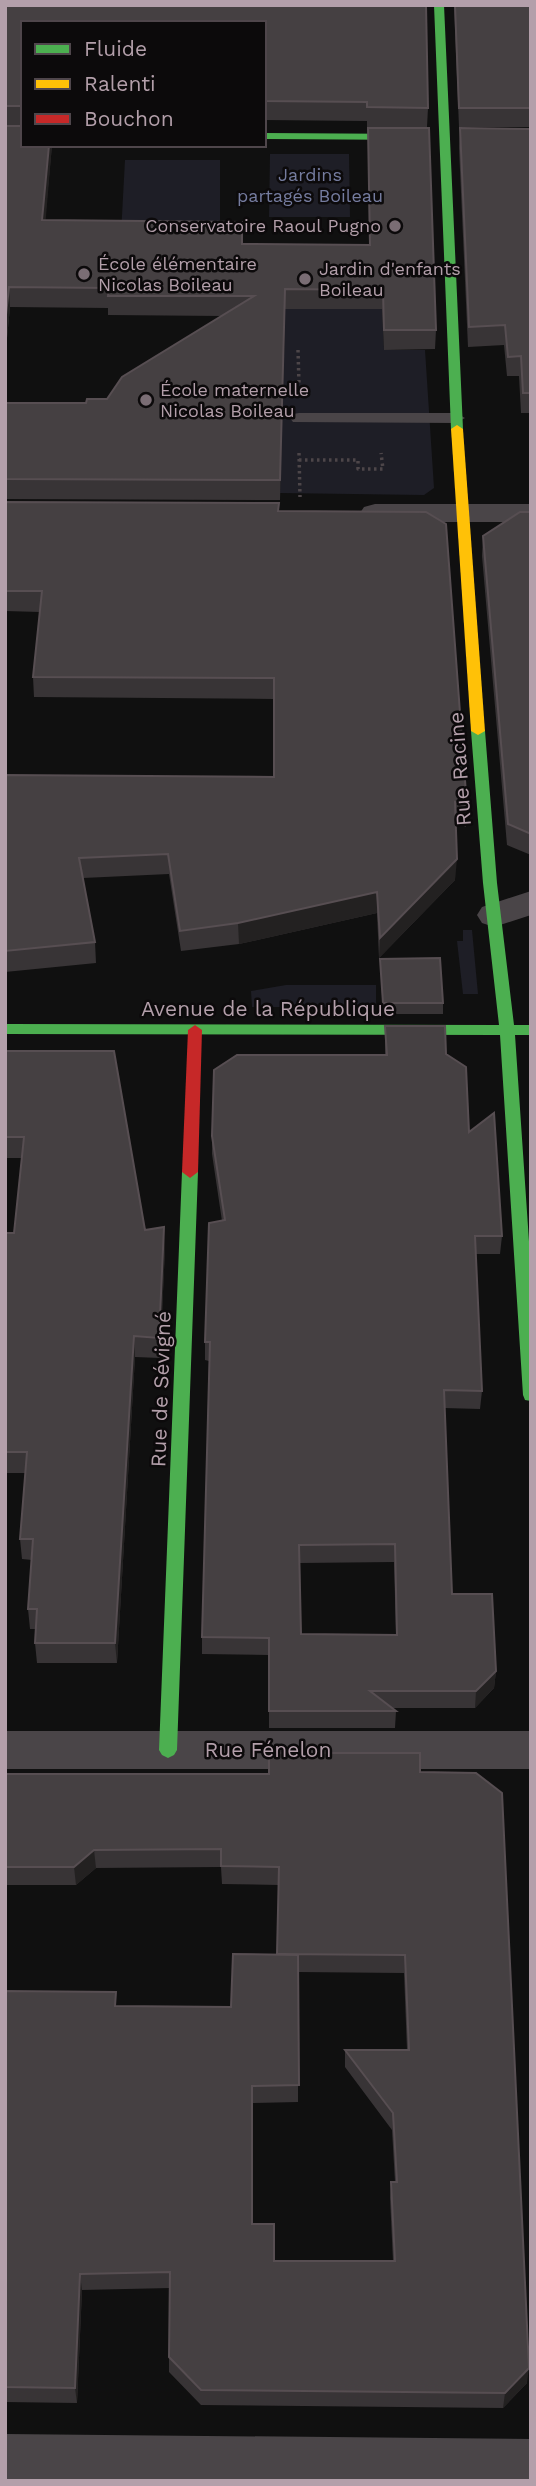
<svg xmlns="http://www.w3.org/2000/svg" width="536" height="2486" viewBox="0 0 536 2486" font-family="'Work Sans',sans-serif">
<rect width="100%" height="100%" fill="#101010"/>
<path fill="#1e1e26" d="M270,154H349L350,217H269Z
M125,160H220V234H121Z
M212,308L382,309L384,350H425L434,488L424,495L280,493L285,322H244Z
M463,930H472L478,994H463L457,941H463Z
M286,985H376V1007H252L251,991Z"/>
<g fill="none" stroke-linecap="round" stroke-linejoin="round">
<path stroke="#4d4649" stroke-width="3.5" stroke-dasharray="2.5 3.5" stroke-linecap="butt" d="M298,350L299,384
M299,453L300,497
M299,460H358V469H383L381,453"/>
<path fill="#4a4548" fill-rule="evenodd" d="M299,413H456L465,418L456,423L293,422L290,418L293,414Z"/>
<path fill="#4a4548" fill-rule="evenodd" d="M375,504H531V522H375L364,519L360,513L364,507Z
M531,891V915L494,927L482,923L477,915L482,907Z
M5,1731H531V1769H5Z
M5,2434L531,2439V2481H5Z"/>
<path fill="#4caf50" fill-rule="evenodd" d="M434,5H444L463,429L457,433L451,429Z
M264,133L420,134L425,137L420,140L264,139Z
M478,727L485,731L497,883L514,1025H531V1035H515L531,1271V1401L525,1400L523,1395L500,1035L5,1034V1024L499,1025L483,883L471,731Z
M190,1166L198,1172L177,1750L174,1755L168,1758L162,1755L159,1750L182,1172Z"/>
<path fill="#ffc107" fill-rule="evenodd" d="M457,425L463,429L485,731L478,735L471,731L451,429Z"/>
<path fill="#c62828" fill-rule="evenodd" d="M195,1025L202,1030L198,1172L190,1178L182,1172L188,1030Z"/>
</g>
<path fill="#383436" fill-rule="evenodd" d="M5,5H426L428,108L427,127H367V121L264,120V23H23V125H5Z
M454,5H531V127H459Z
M5,126L23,145H52L45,220L242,244L369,245L368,128L436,330L435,349L384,350L382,309H285L280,500L5,499V403H86L107,399L222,316L108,315V308L10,307L5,359Z
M460,128L531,129V413H521L519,376H507L504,345L468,347L459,148Z
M5,502L279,511L467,807L466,827L456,823L455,880L379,958L377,913L239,944L181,951L169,874L83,878L95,942L96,963L5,972V775L274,777V699L34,697L33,677L40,612L5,611Z
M531,512V855L507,845L482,556L483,536Z
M380,959L443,1003V1014H383Z
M385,1026L446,1054L502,1236L500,1254H476L482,1391L480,1409L444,1408L452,1594L496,1671L494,1688L475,1708H392L396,1711L395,1728H269V1655L202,1654V1637L209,1361L205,1360V1342L222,1221L212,1154V1136L385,1055ZM394,1562L396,1635L301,1634L300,1563Z
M5,1051L145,1230L165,1248L160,1358L135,1357L117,1663H37L35,1643L36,1629H30L28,1609L32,1560L22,1559L20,1539L25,1473H5V1233H14L22,1158H5Z
M420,1772L527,2383L503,2408L201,2405L169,2372V2357L170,2288L82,2290L77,2403L5,2402V1991L117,2006L231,2007L277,1955L279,1885L222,1884L221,1867L96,1868L76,1885H5V1774H269ZM298,1972L404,1973L407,2050H345V2067L392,2130L395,2182H391L390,2198L393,2261H274L252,2224V2103L298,2102Z"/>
<path fill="#232121" d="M49,145H52L44,240L42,220Z
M9,287L10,307L5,359V324Z
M457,859L455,880L379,958L380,938Z
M377,892V913L239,944L238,923Z
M164,1227L165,1248L160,1358L159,1338Z
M134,1336L135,1357L117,1663L115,1643Z
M496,1671L494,1688L475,1708L476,1691Z
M94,1850L96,1868L76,1885L74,1867Z
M80,2274L82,2290L77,2403L75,2388Z
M529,2368L527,2383L503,2408L505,2393Z"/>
<path fill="#454042" stroke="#574e52" stroke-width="2" fill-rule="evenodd" d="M5,5H426L428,108L367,107V102L264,101V23H23V106H5Z
M455,5H531V108H459Z
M5,126H23V145H49L42,220L242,222V244L370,245L368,128H429L436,330H384L383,290L285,289L280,480L5,479V403H86L87,399H107L122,377L254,296H108L109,288L9,287L5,324Z
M460,128L531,129V393H523L521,356L508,357L505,325L469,327Z
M5,502L279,503L278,511L426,512L446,524L467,807L455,802L457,859L380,938L377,892L238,923L180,931L168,854L79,858L95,942L5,951V775L274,777V678L33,677L42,591H5Z
M520,512H531V834L508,824L483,536Z
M440,958L443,1003H383L380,959Z
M385,1026H445L446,1054L466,1067L469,1132L494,1113L502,1236H475L482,1391L444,1390L452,1594H492L496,1671L476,1691H370L396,1711H269V1638L202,1637L210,1342H205L209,1223L225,1220L212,1136L214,1070L237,1055H387ZM395,1544L397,1635L301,1634L299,1545Z
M5,1051H114L145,1230L164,1227L159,1338L134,1336L115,1643H35L37,1609H28L33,1539H20L27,1452H5V1233H14L24,1137H5Z
M269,1753H420V1772L476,1773L502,1793L529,2368L505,2393L201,2390L169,2357L170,2272L80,2274L75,2388L5,2387V1991L116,1992L115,2006L231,2007L233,1954L298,1955L299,2085L252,2086V2224H274V2261H395L391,2182H397L393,2113L345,2050H409L405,1955L277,1954L279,1867L221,1866V1849L94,1850L74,1867H5V1774H269Z"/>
<g fill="#7a6d74" stroke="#0c0a0b" stroke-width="2.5">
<circle cx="395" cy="226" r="7"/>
<circle cx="84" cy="274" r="7"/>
<circle cx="305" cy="279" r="7"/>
<circle cx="146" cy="400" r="7"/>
</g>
<g text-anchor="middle" stroke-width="5" stroke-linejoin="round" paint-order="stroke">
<g font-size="18" fill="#757c9f" stroke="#0c0a0b">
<text x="310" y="181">Jardins<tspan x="310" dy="21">partagés Boileau</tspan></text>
</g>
<g font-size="18" fill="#b39faa" stroke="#0c0a0b" text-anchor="start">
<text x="381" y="232" text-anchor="end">Conservatoire Raoul Pugno</text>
<text x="98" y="270">École élémentaire<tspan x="98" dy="21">Nicolas Boileau</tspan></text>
<text x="319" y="275">Jardin d'enfants<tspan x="319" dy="21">Boileau</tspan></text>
<text x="160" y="396">École maternelle<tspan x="160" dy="21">Nicolas Boileau</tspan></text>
</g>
<g font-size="21" fill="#b39faa" stroke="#0c0a0b">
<text transform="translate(460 769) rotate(-94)" y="7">Rue Racine</text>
<text x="268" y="1016">Avenue de la République</text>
<text transform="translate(161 1389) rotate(-88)" y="7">Rue de Sévigné</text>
<text x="268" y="1757">Rue Fénelon</text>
</g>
</g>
<rect width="536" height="2486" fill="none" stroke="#b39faa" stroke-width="14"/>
<rect x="21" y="21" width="245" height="126" fill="#0c0a0b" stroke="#4f464b" stroke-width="2"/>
<rect x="35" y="44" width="35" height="10" fill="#4caf50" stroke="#4f464b" stroke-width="2"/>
<text x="84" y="56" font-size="21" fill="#b39faa">Fluide</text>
<rect x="35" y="79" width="35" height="10" fill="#ffc107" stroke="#4f464b" stroke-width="2"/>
<text x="84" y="91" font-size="21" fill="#b39faa">Ralenti</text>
<rect x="35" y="114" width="35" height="10" fill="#c62828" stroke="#4f464b" stroke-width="2"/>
<text x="84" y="126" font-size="21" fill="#b39faa">Bouchon</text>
</svg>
